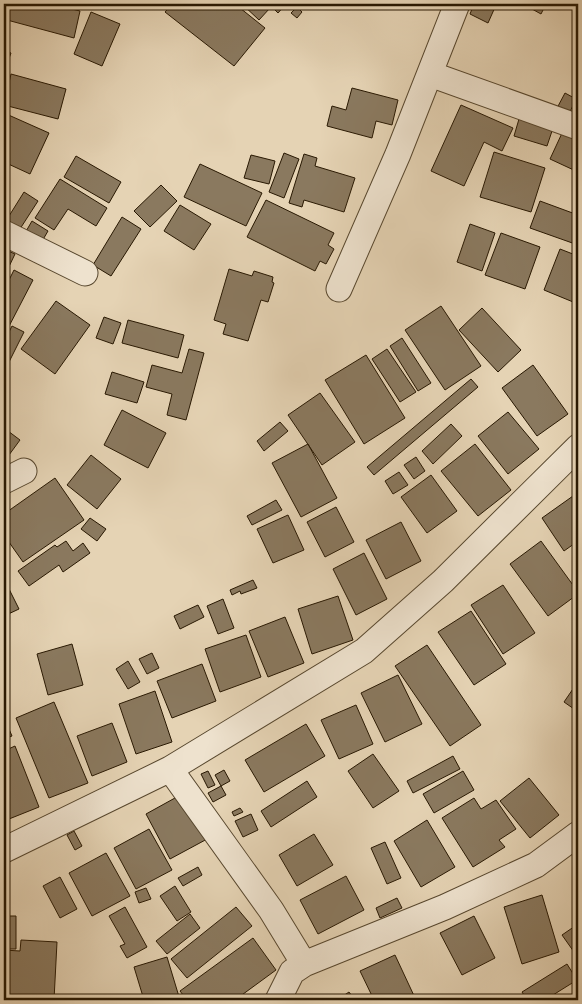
<svg xmlns="http://www.w3.org/2000/svg" width="582" height="1004" viewBox="0 0 582 1004" font-family="Alegreya,serif">
<rect width="100%" height="100%" fill="#e5d3b4"/>
<filter id="stains"><feTurbulence type="fractalNoise" baseFrequency=".004" numOctaves="4"/><feColorMatrix values="0 0 0 0 .2 0 0 0 0 .09 0 0 0 0 .02 0 0 0 .5 -.17"/></filter>
<radialGradient id="worn" r=".72"><stop offset=".6" stop-color="#630" stop-opacity="0"/><stop offset="1" stop-color="#630" stop-opacity=".3"/></radialGradient>
<path fill="#8a795f" stroke="#281802" d="M11,4H52L80,11L74,38L7,20Z
M172,4H235L265,28L234,66L165,12Z
M242,4H265L270,8L259,20Z
M269,4H286L278,13Z
M474,4L496,5L488,23L470,14Z
M523,4H546L541,14Z
M297,7L302,12L297,18L291,13Z
M91,12L120,24L102,66L74,54Z
M4,50L11,53L4,72Z
M11,74L66,89L58,119L4,105Z
M352,88L398,100L392,125L376,121L372,138L327,126L332,106L346,110Z
M565,93L576,99L568,116L556,110Z
M461,105L513,128L502,151L484,142L464,186L431,171Z
M4,113L49,133L30,174L4,162Z
M519,119L553,128L547,146L514,136Z
M563,131L578,138V172L550,159Z
M494,152L545,168L531,212L480,197Z
M284,153L299,159L284,198L269,192Z
M304,154L317,158L315,166L355,178L344,212L304,200L302,207L289,203Z
M251,155L275,161L269,184L244,178Z
M76,156L121,182L109,203L64,177Z
M200,164L262,193L246,226L184,197Z
M60,179L107,208L96,226L68,209L54,230L35,218Z
M161,185L177,201L150,227L134,211Z
M24,192L38,201L18,232L4,224Z
M266,200L334,233L328,245L334,249L326,264L320,261L315,271L247,237Z
M540,201L578,215V245L530,228Z
M180,205L211,224L194,250L164,231Z
M122,217L141,229L111,276L93,265Z
M32,221L48,231L41,243L25,233Z
M470,224L495,233L482,271L457,262Z
M501,233L540,247L525,289L485,275Z
M4,249L15,254L4,277Z
M560,249L578,256V304L544,290Z
M229,269L252,276L254,271L273,277L272,282L274,283L268,302L261,300L248,341L223,334L226,324L214,320Z
M14,270L33,280L6,332L4,331V290Z
M56,301L90,325L55,374L21,349Z
M441,306L481,366L445,390L405,330Z
M482,308L521,350L498,372L459,330Z
M104,317L121,323L113,344L96,338Z
M128,320L184,335L178,358L122,343Z
M12,326L24,332L9,362L4,359V342Z
M402,338L431,383L418,391L390,346Z
M189,349L204,353L186,420L167,415L172,394L146,387L152,365L182,373Z
M387,349L416,392L400,402L372,359Z
M366,355L405,418L364,444L325,380Z
M533,365L568,414L537,436L502,388Z
M112,372L144,382L137,403L105,394Z
M471,379L478,387L374,475L367,467Z
M320,393L355,442L322,465L288,415Z
M122,410L166,433L148,468L104,445Z
M508,412L539,449L508,474L478,436Z
M280,422L288,431L264,451L257,441Z
M451,424L462,436L433,464L422,451Z
M4,428L20,440L9,455L4,451Z
M308,444L337,498L301,517L272,463Z
M475,444L511,490L478,516L441,471Z
M91,455L121,479L97,509L67,485Z
M416,457L425,471L414,479L404,465Z
M399,472L408,485L393,494L385,481Z
M431,475L457,511L427,533L401,497Z
M55,478L84,520L23,562L4,535V514Z
M573,496L578,503V541L564,551L542,518Z
M276,500L282,510L252,525L247,516Z
M336,507L354,542L325,557L307,522Z
M288,515L304,550L273,563L257,529Z
M90,518L106,529L97,541L81,529Z
M401,522L421,561L386,579L366,540Z
M66,541L73,551L83,543L90,553L63,572L59,565L29,586L18,571L55,545L57,547Z
M541,541L578,592V594L548,616L510,564Z
M364,553L387,599L356,615L333,569Z
M4,579L19,609L4,616Z
M253,580L257,588L241,594L240,591L232,595L230,590Z
M503,585L535,633L503,654L471,605Z
M338,596L353,640L312,654L298,609Z
M223,599L234,628L218,634L207,606Z
M198,605L204,617L180,629L174,616Z
M471,611L506,664L474,685L438,632Z
M285,617L304,663L268,677L249,631Z
M246,635L261,677L220,692L205,649Z
M72,644L83,685L48,695L37,654Z
M427,645L481,725L450,746L395,666Z
M152,653L159,668L147,674L139,659Z
M128,661L140,682L128,689L116,669Z
M202,664L216,701L172,718L157,681Z
M398,675L422,724L385,742L361,693Z
M577,683L578,704L574,709L564,702Z
M155,691L172,742L136,754L119,704Z
M54,702L88,783L49,798L16,718Z
M356,705L373,744L339,759L321,720Z
M6,722L12,736L4,739V723Z
M112,723L127,762L92,776L77,736Z
M306,724L325,756L264,792L245,760Z
M15,746L39,807L4,821V751Z
M373,754L399,791L373,808L348,771Z
M453,756L460,769L413,793L407,781Z
M224,770L230,781L221,786L215,775Z
M208,771L215,785L208,788L201,774Z
M463,771L474,790L434,813L423,794Z
M529,778L559,815L530,838L500,801Z
M307,781L317,797L271,827L261,811Z
M221,786L226,795L213,802L208,793Z
M184,793L209,838L170,859L146,814Z
M474,798L481,809L496,800L516,829L499,840L505,847L473,867L442,818Z
M240,808L243,812L234,816L232,812Z
M251,814L258,830L243,837L235,821Z
M427,820L455,867L421,887L394,841Z
M149,829L172,870L136,889L114,848Z
M74,831L82,846L75,850L67,835Z
M314,834L333,865L297,886L279,855Z
M385,842L401,878L387,884L371,848Z
M106,853L130,896L92,916L69,873Z
M198,867L202,875L183,886L178,878Z
M346,876L364,910L318,934L300,900Z
M60,877L77,909L60,918L43,886Z
M175,886L191,912L177,921L160,896Z
M146,888L151,899L139,903L135,892Z
M542,895L559,952L522,964L504,907Z
M397,898L402,908L380,918L376,908Z
M125,907L147,947L127,958L120,946L125,944L109,916Z
M236,907L252,926L187,978L171,959Z
M190,914L200,928L167,954L156,941Z
M4,916H16V949H4Z
M474,916L495,958L462,975L440,933Z
M578,924V949L574,952L562,935Z
M253,938L276,970L235,1000H187L180,991Z
M21,940L57,942L54,1000H4V950L20,951Z
M395,955L416,1000H374L360,971Z
M167,957L180,1000H144L134,967Z
M567,964L577,980L545,1000H527L522,992Z
M349,992L355,1000H337Z
M578,994V1000H564Z"/>
<g fill="none" stroke-linecap="round" stroke-linejoin="round">
<defs>
<path id="street" d="M430,74L578,127
M4,233L85,273
M339,289L398,154L457,4
M4,481L24,471
M170,769L271,910L304,964L292,972L278,1000
M4,850L170,769L364,651L443,581L578,447
M304,964L445,907L536,865L578,834"/>
</defs>
<use href="#street" stroke="#57472e" stroke-width="27"/>
<use href="#street" stroke="#eee2ce" stroke-width="25"/>
</g>
<rect width="582" height="1004" fill="none" stroke="#e5d3b4" stroke-width="20"/>
<rect x="5" y="5" width="572" height="994" fill="none" stroke="#281802" stroke-width="2.5"/>
<rect x="10" y="10" width="562" height="984" fill="none" stroke="#281802"/>
<rect width="100%" height="100%" filter="url(#stains)"/>
<rect width="100%" height="100%" fill="url(#worn)"/>
</svg>
